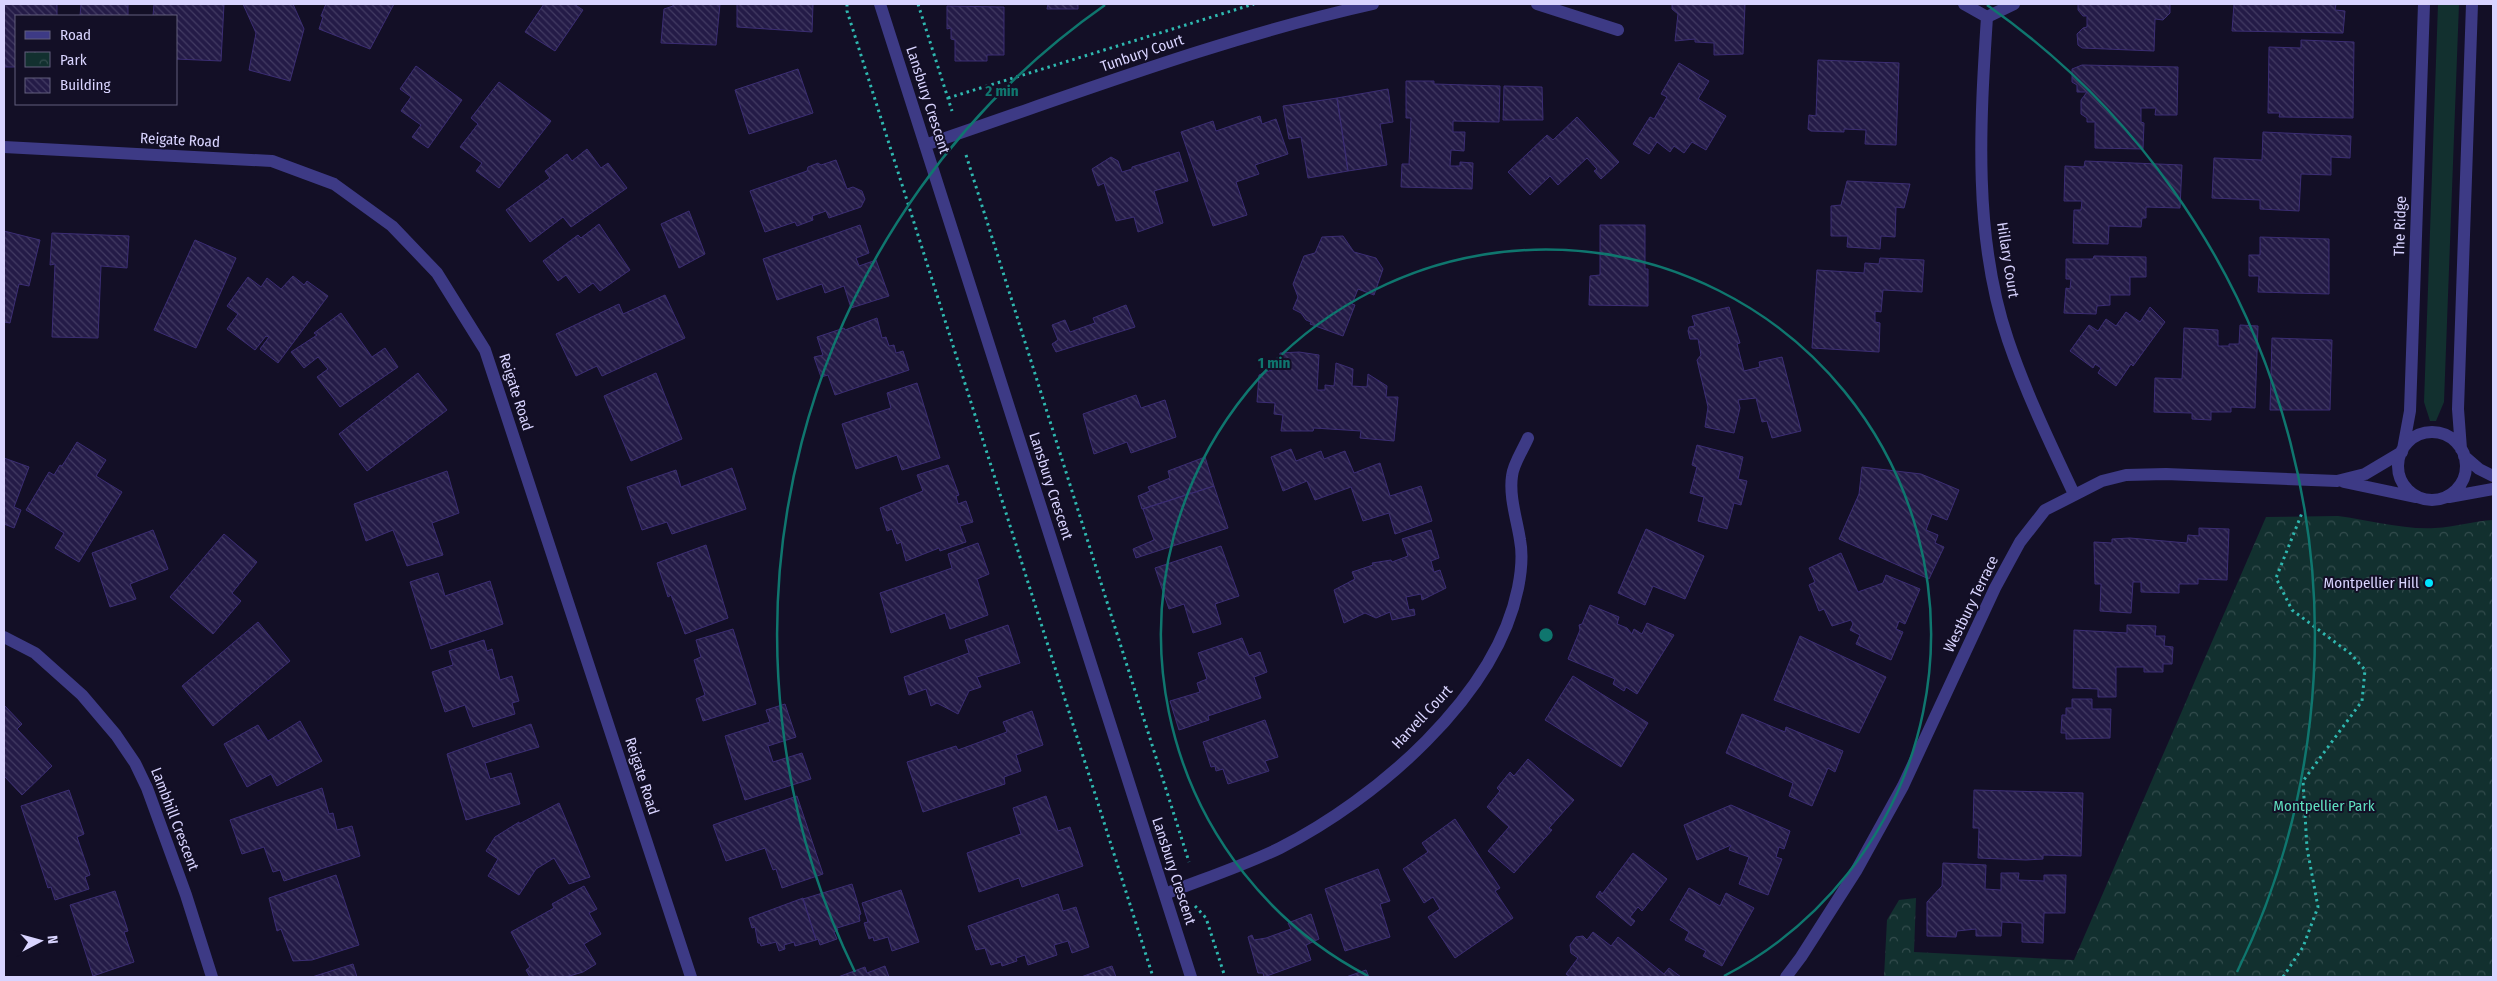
<svg xmlns="http://www.w3.org/2000/svg" width="2497" height="981" viewBox="0 0 2497 981" font-family="'Fira Sans Condensed',sans-serif">
<defs>
<pattern id="park-crowns" width="20" height="18" patternUnits="userSpaceOnUse" patternTransform="scale(1.25)"><rect width="20" height="18" fill="#12302f"/><path d="M2 6a3 3 0 1 1 6 0M12 15a3 3 0 1 1 6 0" fill="none" stroke="#344d4e"/></pattern>
<pattern id="building-back-hatch" width="6" height="6" patternUnits="userSpaceOnUse" patternTransform="scale(1.25)"><rect width="6" height="6" fill="#241b47"/><path d="M-1 5l2 2M0 0l6 6M5-1l2 2" fill="none" stroke="#433b63"/></pattern>
</defs>
<rect width="100%" height="100%" fill="#130f26"/>
<path fill="#12302f" d="M2438,4H2459L2444,402L2436,421H2430L2424,402Z"/>
<path fill="url(#park-crowns)" d="M2338,516C2369,520 2404,530 2435,528C2455,527 2474,521 2493,520V977H1884L1887,920L1899,900L1916,898L1914,952L2074,960L2266,517Z"/>
<path fill="url(#building-back-hatch)" stroke="#3b2d73" d="M4,4H57V16H16V67H4Z
M81,4H128V16H80Z
M154,4H224L221,61L176,59V16H153Z
M243,4H293L304,29L290,81L249,70L256,33Z
M326,4H394L370,49L319,29L323,17L321,16Z
M544,4H574L583,10L555,51L525,32Z
M673,4H720L716,45L661,43L664,9L673,6Z
M737,4H813L812,32L737,27Z
M1048,4H1078V9H1047Z
M1672,4H1745L1743,54L1714,55V43L1695,42V39L1675,41L1678,14L1672,9Z
M2078,4H2170V13L2163,20L2155,19L2154,51L2082,48L2078,45L2077,34L2083,28L2087,27V16H2083L2078,10Z
M2234,4H2336L2335,10L2345,11L2343,33L2232,31Z
M947,6L1004,7V55H987V61H955V40L951,39V28L947,29Z
M2301,40L2354,42L2353,118L2279,117L2280,113H2268L2269,47L2301,48Z
M1818,60L1899,63L1896,145L1865,144L1866,130L1844,129V132L1811,131L1808,129L1809,115L1816,116Z
M1679,63L1709,81L1698,99L1726,116L1706,150L1692,142L1684,153L1674,146L1670,152L1657,142L1649,154L1633,144L1650,117L1654,119L1667,97L1661,94Z
M2082,65L2178,67L2177,115H2155L2156,108H2141V122L2144,123L2143,149L2095,148V122H2087V118L2081,114V100L2087,92H2077V85L2072,82V69Z
M416,66L462,100L428,148L412,137L421,125L401,111L411,97L400,89Z
M798,69L813,113L749,134L735,90Z
M1406,81H1434V84L1500,86L1499,122L1453,121V132H1465L1464,151L1451,150L1450,166H1460V162L1473,163L1472,189L1401,187L1402,164H1409L1411,118H1406Z
M499,82L551,121L499,188L476,171L482,163L460,147L478,124L471,118Z
M1504,86L1542,87L1543,120H1503Z
M1388,89L1393,122L1380,124L1387,165L1348,171L1337,98Z
M1337,98L1348,171L1308,178L1301,137L1289,139L1283,106Z
M1260,116L1262,124L1276,119L1288,154L1255,165L1259,174L1236,182L1247,215L1213,226L1181,132L1213,121L1216,131Z
M1577,117L1619,162L1601,179L1594,171L1597,169L1587,158L1558,185L1550,176L1530,195L1508,172L1547,135L1553,140Z
M2263,132L2351,136L2350,158L2331,157V175L2301,174L2299,211L2260,209V200L2212,198L2214,158L2262,160Z
M587,149L601,168L608,163L627,188L571,227L563,217L530,242L506,210L550,178L545,171L567,154L572,161Z
M1179,152L1188,181L1154,191L1163,223L1138,232L1134,217L1116,221L1104,183L1098,186L1092,169L1111,157L1118,161L1122,172L1132,169V167Z
M836,160L847,189L853,187L862,191L865,199L861,207L829,218L826,211L812,216L813,220L797,226L795,222L765,232L750,191L807,171L808,167L818,163L821,165Z
M2085,161L2182,165L2180,208L2146,207V218H2142L2141,227L2109,226L2108,244L2073,243L2074,210H2081L2082,201H2064L2065,166L2084,167Z
M1847,181L1910,184L1904,208L1896,207L1895,237L1881,236L1880,249L1847,247L1848,236H1831V206L1841,205Z
M689,211L705,254L679,268L661,224Z
M599,224L630,270L600,291L593,283L579,293L566,275L558,281L543,261L578,235L581,238Z
M860,225L869,253L856,258L859,266L876,260L889,296L851,308L844,286L825,293L822,284L777,300L763,259Z
M1600,225H1645V269H1648V306L1589,305L1590,276L1600,275Z
M4,231L40,240L29,286L19,284L10,323L4,322Z
M52,233L129,236L127,268L101,266L98,338L52,337L55,264L50,265Z
M1343,236L1354,252L1376,258L1383,269L1374,295L1358,289L1352,304L1355,305L1343,336L1310,324L1311,322L1306,320L1301,313L1293,309L1298,297L1293,284L1304,256L1315,253L1322,237Z
M2260,237L2329,239V294L2258,292L2259,276H2249V255H2260Z
M195,240L236,258L196,348L154,330Z
M2094,256L2146,257V277H2130V295H2110V305L2097,306L2096,314L2064,313L2066,288L2070,289L2071,279H2066V259H2093Z
M1880,258L1924,260L1922,292L1883,290L1881,312L1875,311V322L1880,323L1879,352L1812,348L1817,270L1864,273L1865,263L1879,264Z
M293,276L304,285L307,281L328,296L278,363L260,349L269,337L266,336L255,350L227,329L238,314L227,306L248,277L261,287L267,278L281,289Z
M665,295L685,338L602,376L597,366L576,376L556,334L619,304L623,314Z
M1126,305L1135,327L1056,352L1052,344L1058,340L1052,325L1065,320L1070,332L1095,323L1093,318Z
M1729,307L1740,343L1737,344L1744,371L1760,367L1759,362L1782,357L1801,431L1772,438L1767,421L1762,422L1756,398L1738,400L1740,408L1734,433L1705,427L1708,407L1697,360L1701,355L1698,339H1690L1688,331L1689,327L1695,326L1692,316Z
M2150,307L2165,322L2133,366L2131,364L2116,386L2098,373L2101,368L2095,364L2093,368L2070,351L2089,325L2098,331L2106,319L2116,326L2126,312L2140,322Z
M341,313L372,357L385,348L398,367L340,407L317,377L328,369L318,357L304,368L291,352L317,335L314,333Z
M877,318L882,338L886,337L889,346L894,345L896,353L903,351L909,370L835,395L828,375L821,377L814,357L823,355L817,337L844,328L845,330Z
M2240,325L2258,326L2255,408L2231,407V412H2211V420L2192,419V413L2154,412L2155,378L2182,379L2184,328L2218,330V346H2229V344H2239Z
M2272,338L2332,340L2330,410H2270Z
M1299,352L1319,355L1317,390H1325V385L1334,386L1336,363L1353,369L1352,386L1367,387L1368,374L1387,386L1386,397H1398L1394,441L1360,438L1361,431L1314,428L1313,431H1281L1283,415L1274,414L1275,403L1257,402L1259,375L1279,367L1280,353Z
M418,373L447,410L367,471L339,434Z
M656,373L682,439L631,461L604,396Z
M917,383L940,458L902,470L897,455L856,469L842,424L891,408L887,393Z
M1136,395L1141,408L1165,400L1176,437L1131,453L1127,442L1094,454L1083,414Z
M77,442L106,460L96,476L122,492L79,562L55,548L64,533L26,510L49,472L54,475L60,465L62,466Z
M1697,445L1743,457L1738,479L1747,481L1741,505L1734,503L1727,529L1698,521L1704,497L1690,493L1697,467L1692,465Z
M1291,449L1296,461L1321,451L1324,459L1345,451L1354,473L1380,463L1390,496L1421,486L1432,521L1395,534L1389,513L1363,521L1351,487L1315,500L1307,481L1283,491L1271,457Z
M1205,457L1214,486L1142,509L1138,496L1150,491L1148,487L1170,478L1168,471Z
M4,458L29,467L14,507L21,510L14,528L4,524Z
M948,465L959,495L956,496L958,504L966,501L973,522L960,526L966,542L940,551L939,548L906,561L901,542L897,544L892,529L887,531L880,508L923,491L917,475Z
M1862,467L1921,474L1959,490L1947,520L1932,514L1926,530L1938,535L1935,543L1944,547L1929,579L1839,539L1859,494Z
M732,468L746,509L672,534L667,522L642,530L627,487L676,470L681,487Z
M447,471L459,513L432,523L443,555L407,566L393,530L366,541L354,504Z
M1214,486L1228,528L1136,558L1133,549L1154,540L1143,509Z
M2199,528L2229,529L2227,580L2198,579V584H2179V593L2141,592V582H2133L2131,613L2100,611L2101,584H2095L2094,542L2112,543V539L2130,538L2187,543L2188,535L2199,536Z
M1646,529L1704,556L1685,599L1653,586L1645,605L1618,593Z
M153,530L168,569L130,584L136,599L110,607L92,553Z
M1431,530L1439,558L1431,561L1434,572L1440,570L1446,588L1422,600L1421,594L1406,597L1409,610L1414,609L1415,615L1392,620L1390,612L1376,618L1365,613L1344,623L1334,590L1355,579L1352,572L1373,565L1372,563L1391,560L1392,562L1408,556L1402,539Z
M224,534L257,562L232,593L241,601L213,634L170,597Z
M978,543L989,574L977,579L988,615L950,629L945,613L891,633L880,593L952,568L948,554Z
M706,545L728,618L685,634L671,595L668,597L657,563Z
M1221,546L1239,596L1215,604L1221,624L1193,633L1184,604L1169,609L1155,568Z
M1841,553L1858,592L1883,583L1886,575L1920,589L1905,624L1899,621L1896,629L1903,632L1891,660L1856,644L1860,635L1850,630L1853,624L1851,620L1832,626L1824,609L1819,611L1809,585L1815,582L1809,568Z
M438,573L445,596L490,581L503,624L431,649L410,582Z
M1590,605L1619,617L1617,624L1627,628L1632,634L1634,629L1642,634L1647,623L1674,635L1637,694L1626,687L1624,691L1613,684L1615,679L1568,659L1580,630L1579,625L1582,624Z
M258,622L290,661L213,726L182,686Z
M1008,625L1020,663L977,677L981,687L969,691L958,714L937,703L931,706L926,689L909,695L904,677L969,653L965,640Z
M2127,625L2156,626L2155,636H2165L2164,646L2173,647L2172,664H2163V672H2144V667H2116V697H2098V689L2073,688L2074,630L2127,633Z
M733,629L756,704L703,721L696,699L705,695L694,660L701,657L696,640Z
M1800,636L1886,677L1859,733L1774,700Z
M1242,638L1249,656L1260,652L1267,672L1254,677L1261,698L1208,716L1209,720L1179,730L1170,701L1200,692L1197,683L1207,679L1198,653Z
M484,640L487,651L492,649L500,680L512,676L519,701L512,703L515,714L473,727L465,705L445,712L432,672L453,665L449,651Z
M1573,676L1648,723L1621,767L1545,720Z
M2072,699H2092V709H2111L2110,738L2066,739V733H2061L2062,715H2066V708H2072Z
M785,704L796,737L768,746L773,762L802,753L811,779L745,800L725,736L770,722L766,710Z
M4,705L22,724L17,729L52,766L22,795L4,776Z
M1032,711L1043,745L1016,755L1021,771L1004,777L1005,784L923,812L907,762L956,746L958,750L1007,732L1003,722Z
M1742,714L1785,732L1786,727L1843,751L1835,772L1828,768L1812,806L1789,796L1793,783L1726,753Z
M1265,720L1278,757L1265,761L1269,771L1228,784L1223,769L1216,771L1215,766L1211,767L1203,742Z
M300,721L322,761L277,786L271,774L247,787L224,744L258,725L268,741Z
M531,724L539,747L485,763L490,779L511,773L520,804L466,820L447,754Z
M1528,759L1574,800L1549,828L1552,830L1514,873L1488,851L1509,827L1487,807L1500,791L1497,788L1510,772L1514,776Z
M322,788L329,814L333,813L337,830L352,826L360,856L284,881L280,870L273,872L264,847L242,854L230,820Z
M69,790L84,834L77,837L90,875L85,877L89,889L55,900L51,887L48,888L21,806Z
M1974,790L2083,793L2081,856L2043,855V859L2026,860L1978,858L1979,828H1973Z
M797,796L823,874L782,888L776,869L773,870L765,848L726,861L713,825Z
M1046,796L1058,831L1070,827L1083,866L1022,887L1019,878L979,892L967,853L1021,834L1013,808Z
M559,803L590,877L569,884L554,858L536,869L519,895L488,876L498,859L486,851L495,837L519,822V824Z
M1731,805L1790,831L1784,849L1779,847L1776,857L1782,859L1768,895L1739,884L1749,857L1729,850L1731,845L1697,860L1684,825Z
M1455,819L1500,888L1495,891L1513,918L1455,958L1428,917L1440,909L1433,897L1424,903L1403,869L1428,852L1422,843Z
M1633,853L1667,879L1642,911L1638,907L1630,917L1635,921L1631,926L1596,897L1600,891L1602,894Z
M1943,863L1986,865L1985,889L2001,890V873H2019L2018,880L2044,881V875H2066L2065,913H2044L2043,943L2022,942V923L2002,922L2001,936H1976V929L1957,931L1956,937L1927,936V902L1942,886Z
M1378,869L1390,901L1380,904L1390,937L1345,951L1325,889Z
M336,875L359,945L312,960L293,961L281,929L277,931L269,898Z
M852,884L861,914L859,915L860,921L837,928L838,930L834,932L837,939L820,945L818,939L816,940L803,899Z
M584,886L597,909L589,913L601,934L584,944L596,964L583,972L566,977H530L526,970L530,967L511,932L554,908L552,904Z
M1689,888L1720,906L1726,893L1754,908L1722,966L1703,956L1706,951L1685,940L1689,932L1670,920Z
M901,890L919,942L892,951L888,937L874,941L873,937L869,939L864,923L868,922L862,903Z
M115,891L128,931L124,932L134,962L93,976L70,905Z
M1058,894L1063,911L1076,907L1089,947L1072,953L1068,941L1054,945L1057,955L1028,965L1025,955L1016,958L1017,961L1002,966L1001,962L991,965L985,948L976,950L968,926Z
M803,898L816,940L795,946L794,942L784,945L785,949L779,951L776,942L761,946L760,943H758L755,927L752,928L749,918Z
M1311,914L1319,939L1306,945L1311,960L1264,977L1263,973H1258L1248,937L1252,935L1254,940L1266,938L1291,929L1288,923Z
M1593,932L1611,946L1618,937L1664,974L1669,968L1681,977H1570L1566,974L1578,958L1571,953L1570,945L1576,937L1583,936L1587,940Z
M353,964L357,977H312Z
M885,966L889,977H838L865,967L867,973Z
M1112,966L1116,977H1081L1109,967Z
M1366,970L1369,977H1346Z"/>
<g fill="none" stroke-linecap="round" stroke-linejoin="round">
<path stroke="#2fb8b0" stroke-width="3" stroke-dasharray="2.5 4" stroke-linecap="butt" d="M847,4V11L1153,977
M918,4L952,111
M948,98L1254,4
M966,155L1189,862
M1195,906L1206,918L1225,977
M2283,977L2303,947L2318,907L2307,848L2303,781L2362,701L2365,670L2351,654L2292,610L2276,578L2302,513"/>
<path stroke="#3d3a85" stroke-width="12" d="M880,4L1191,977
M1537,4L1618,30
M1964,4L1987,17
M1987,17C1980,124 1973,237 2008,340C2026,393 2050,443 2074,494
M1987,17L2014,4
M925,145C1073,95 1220,38 1373,4
M4,147L272,161L334,184L392,226L437,273L485,350L691,977
M2398 466a34 34 0 1 1 68 0a34 34 0 1 1-68 0Z
M2403,449L2410,411L2424,4
M2461,449L2458,409L2472,4
M2464,456L2479,469L2493,476
M2344,482L2415,497
M2449,497L2493,489
M4,637L35,653L82,695L116,735L135,763L147,788L186,895L212,977
M1165,894C1203,879 1243,866 1280,848C1375,800 1496,697 1518,588C1521,573 1523,555 1520,540C1517,520 1509,497 1512,476C1513,464 1523,450 1528,438
M1786,977L1801,957L1856,871L1903,786L1995,588L2020,542L2045,510L2102,481L2126,475L2166,474L2337,481L2365,474L2402,452"/>
</g>
<g fill="none" stroke="#0f766e" stroke-width="2.5">
<path d="M1368 976A385 385 0 1 1 1724 976"/>
<path d="M855 972A769 769 0 0 1 1105 5M1987 5A769 769 0 0 1 2237 972"/>
</g>
<circle fill="#00e5ff" stroke="#130f26" stroke-width="2" cx="2429" cy="583" r="5"/>
<g text-anchor="middle" stroke-width="4" stroke-linejoin="round" paint-order="stroke">
<g font-size="15" fill="#d9d4ff" stroke="#130f26">
<text transform="translate(1142 53) rotate(-19)" y="5">Tunbury Court</text>
<text transform="translate(928 100) rotate(72)" y="5">Lansbury Crescent</text>
<text transform="translate(180 140) rotate(3)" y="5">Reigate Road</text>
<text transform="translate(2400 226) rotate(-88)" y="5">The Ridge</text>
<text transform="translate(2008 260) rotate(81)" y="5">Hillary Court</text>
<text transform="translate(516 392) rotate(72)" y="5">Reigate Road</text>
<text transform="translate(1051 486) rotate(72)" y="5">Lansbury Crescent</text>
<text transform="translate(1971 604) rotate(-64)" y="5">Westbury Terrace</text>
<text transform="translate(1422 717) rotate(-47)" y="5">Harvell Court</text>
<text transform="translate(642 776) rotate(72)" y="5">Reigate Road</text>
<text transform="translate(175 819) rotate(69)" y="5">Lambhill Crescent</text>
<text transform="translate(1174 871) rotate(72)" y="5">Lansbury Crescent</text>
</g>
<g font-size="15" fill="#d9d4ff" stroke="#130f26" text-anchor="end">
<text x="2419" y="588">Montpellier Hill</text>
</g>
<g font-size="15" fill="#5fe0c0" stroke="#130f26">
<text x="2324" y="811">Montpellier Park</text>
</g>
</g>
<circle cx="1546" cy="635" r="8" fill="#0f766e" stroke="#130f26" stroke-width="2.5"/>
<g font-size="15" text-anchor="middle" font-weight="bold" fill="#0f766e" stroke="#130f26" stroke-width="4" stroke-linejoin="round" paint-order="stroke">
<text x="1002" y="96">2 min</text>
<text x="1274" y="368">1 min</text>
</g>
<rect width="2497" height="981" fill="none" stroke="#d9d4ff" stroke-width="10"/>
<rect x="15" y="15" width="162" height="90" fill="#130f26" stroke="#625e7d"/>
<rect x="25" y="31" width="25" height="8" fill="#3d3a85" stroke="#625e7d"/>
<text x="60" y="40" font-size="15" fill="#d9d4ff">Road</text>
<rect x="25" y="52" width="25" height="15" fill="url(#park-crowns)" stroke="#625e7d"/>
<text x="60" y="65" font-size="15" fill="#d9d4ff">Park</text>
<rect x="25" y="78" width="25" height="15" fill="url(#building-back-hatch)" stroke="#625e7d"/>
<text x="60" y="90" font-size="15" fill="#d9d4ff">Building</text>
<g transform="translate(40 941) rotate(84)" stroke="#130f26" stroke-width="4" paint-order="stroke">
<path d="M0-4L9 19L0 12L-9 19Z" fill="#d9d4ff"/>
<text y="-8" font-size="14" font-weight="bold" text-anchor="middle" fill="#d9d4ff">N</text>
</g>
</svg>
